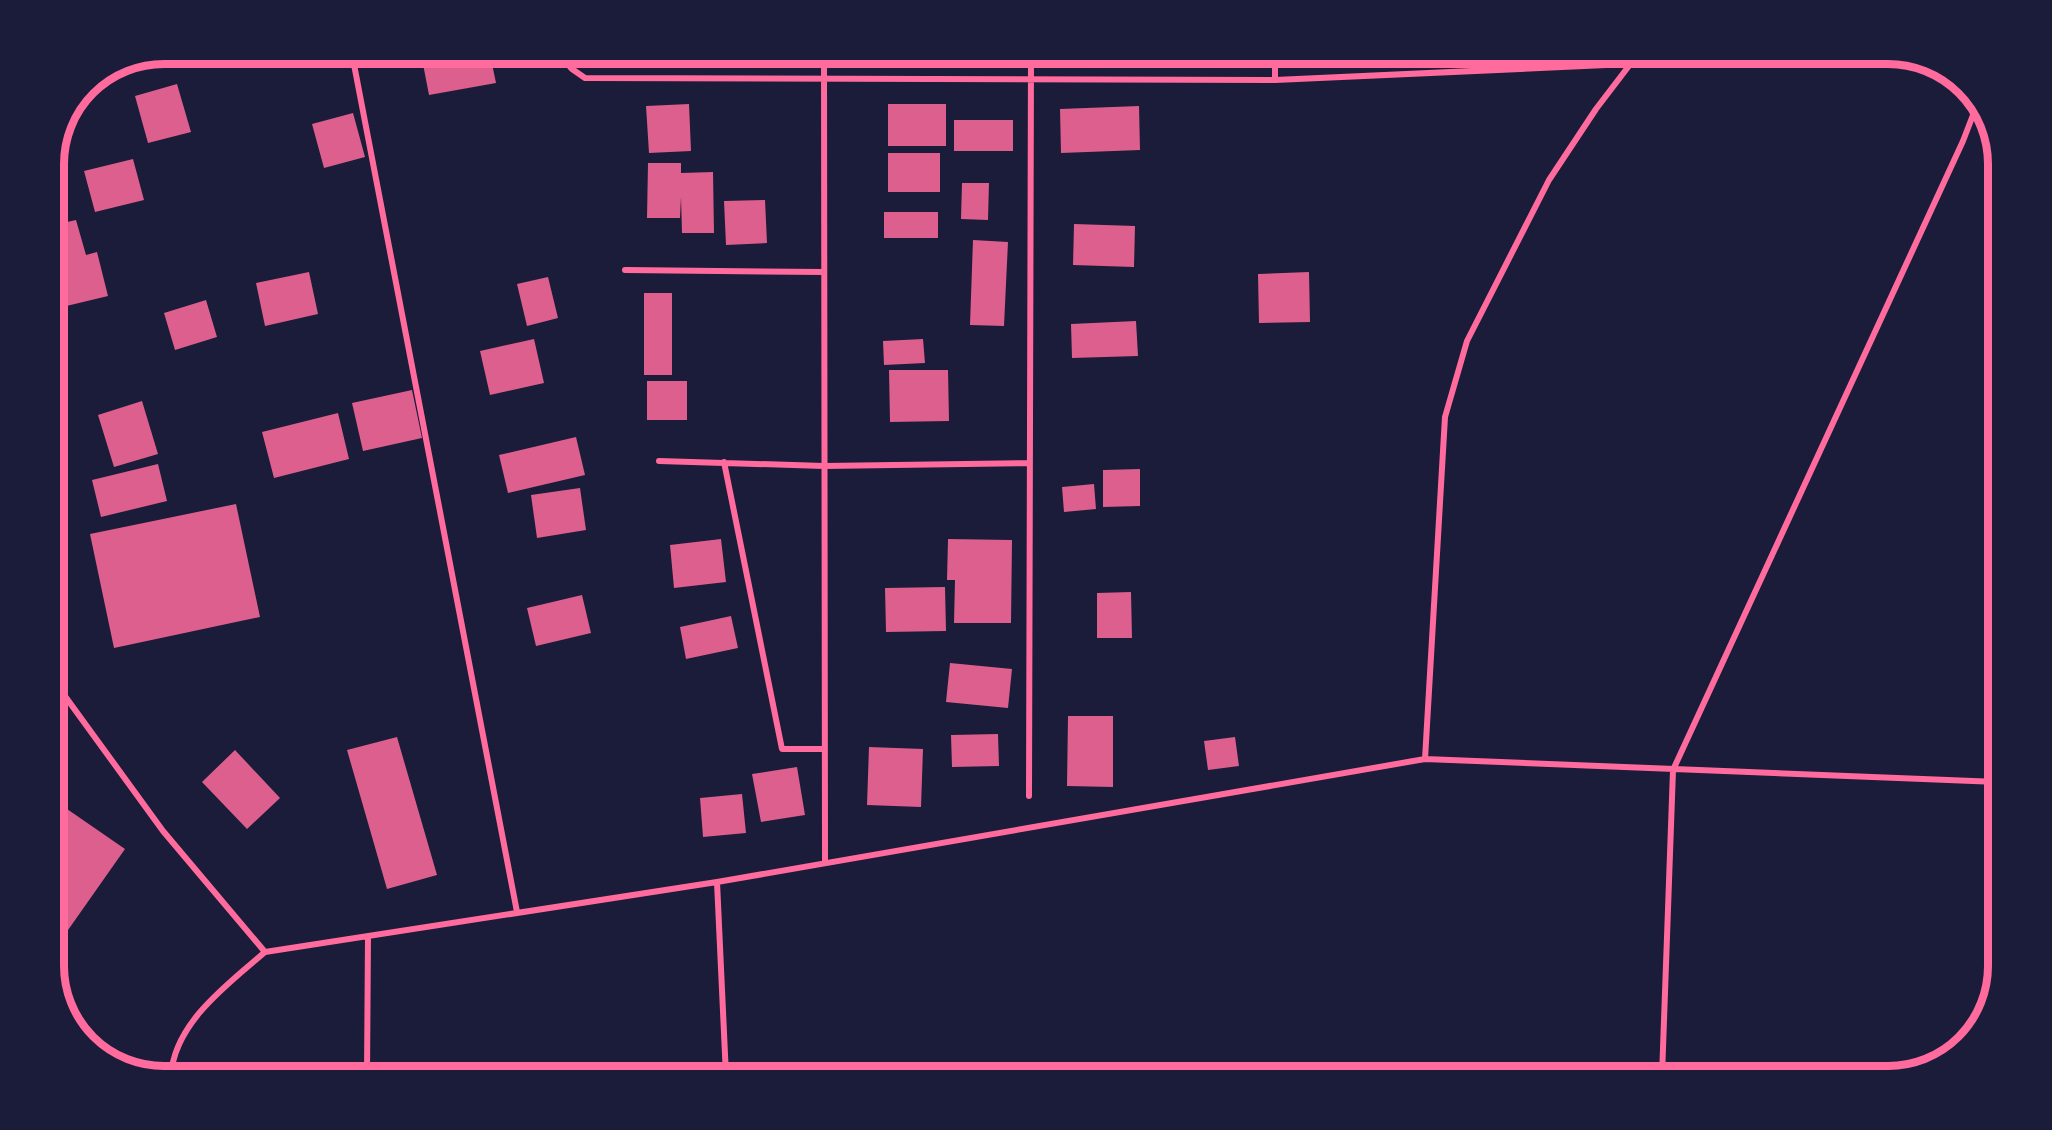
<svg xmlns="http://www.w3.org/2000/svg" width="2052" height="1130" viewBox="0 0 2052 1130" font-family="'Fira Sans',sans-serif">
<rect width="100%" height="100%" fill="#1b1b3a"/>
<path fill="#dd5f8e" d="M479,54H490L496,83L429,95L423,64Z
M177,84L191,132L148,143L135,96Z
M689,104L691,151L649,153L646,106Z
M888,104H946V146H888Z
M1139,106L1140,150L1061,153L1060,109Z
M353,113L365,157L324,168L312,124Z
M954,120H1013V151H954Z
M888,153H940V192H888Z
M133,159L144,200L95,212L84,171Z
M648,163H681V173L713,172L714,233H682L681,197L680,218H647Z
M962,183H989L988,220L961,219Z
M765,200L767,243L726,245L724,201Z
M884,212H938V238H884Z
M76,220L86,255L97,252L108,296L54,309V225Z
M1074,224L1135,226L1134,267L1073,265Z
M973,240L1008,242L1004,326L970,325Z
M309,272L318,314L265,326L256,283Z
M1309,272L1310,322L1259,323L1258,274Z
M548,277L558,318L527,326L517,284Z
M644,293H672V375H644Z
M206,300L217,337L175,350L164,313Z
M1136,321L1138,356L1072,358L1071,324Z
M534,339L544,383L490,395L480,351Z
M923,339L925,363L884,365L883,341Z
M889,370H948L949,421L890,422Z
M647,381H687V420H647Z
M412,390L422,438L363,451L352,403Z
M142,401L158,454L114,467L98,415Z
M338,413L349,459L274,478L262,432Z
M576,437L585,475L508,493L499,455Z
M158,464L167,501L101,517L92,480Z
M1140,469V506L1103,507V470Z
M1094,484L1096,509L1064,512L1062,487Z
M580,488L586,530L537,538L531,495Z
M236,504L260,617L114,648L90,534Z
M721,539L726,582L674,588L670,545Z
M948,539L1012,540L1011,623H954L955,580H947Z
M945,587L946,631L886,632L885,588Z
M1131,592L1132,638H1097V593Z
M582,595L591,633L536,646L527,608Z
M731,616L738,648L686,659L680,627Z
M950,663L1012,669L1008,708L946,702Z
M1068,716H1113V787L1067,786Z
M998,734L999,766L952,767L951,735Z
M397,737L437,875L387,889L347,750Z
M1235,737L1239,766L1208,770L1204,741Z
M869,747L923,749L921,807L867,805Z
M235,750L280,798L247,829L202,782Z
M797,767L805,815L761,822L752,774Z
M742,794L746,833L703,837L700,798Z
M54,800L125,849L54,950Z"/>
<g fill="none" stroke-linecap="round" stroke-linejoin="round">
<path stroke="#ff6b9d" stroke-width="6" d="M352,54L517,912
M559,54L572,69L585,78L1275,80L1628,64
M824,54L825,863
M1275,80V54
M625,270L824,272
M659,461L824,466L1028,463
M724,462L782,749H825
M54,681L163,831L265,952
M1425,759L1445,417L1467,341L1549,180L1596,109L1638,54
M1029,796L1031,54
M717,882L726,1076
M265,952L717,882L1425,759L1998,782
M171,1076C174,1023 228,984 265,952
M367,1076L368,936
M1662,1076L1673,770L1963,141L1978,102"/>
</g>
<path d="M0 0H2052V1130H0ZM164 64H1888A100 100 0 0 1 1988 164V966A100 100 0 0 1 1888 1066H164A100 100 0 0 1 64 966V164A100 100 0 0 1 164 64Z" fill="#1b1b3a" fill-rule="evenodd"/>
<path fill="none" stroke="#ff6b9d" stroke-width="8" d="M164 64H1888A100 100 0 0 1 1988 164V966A100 100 0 0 1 1888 1066H164A100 100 0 0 1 64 966V164A100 100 0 0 1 164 64Z"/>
</svg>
